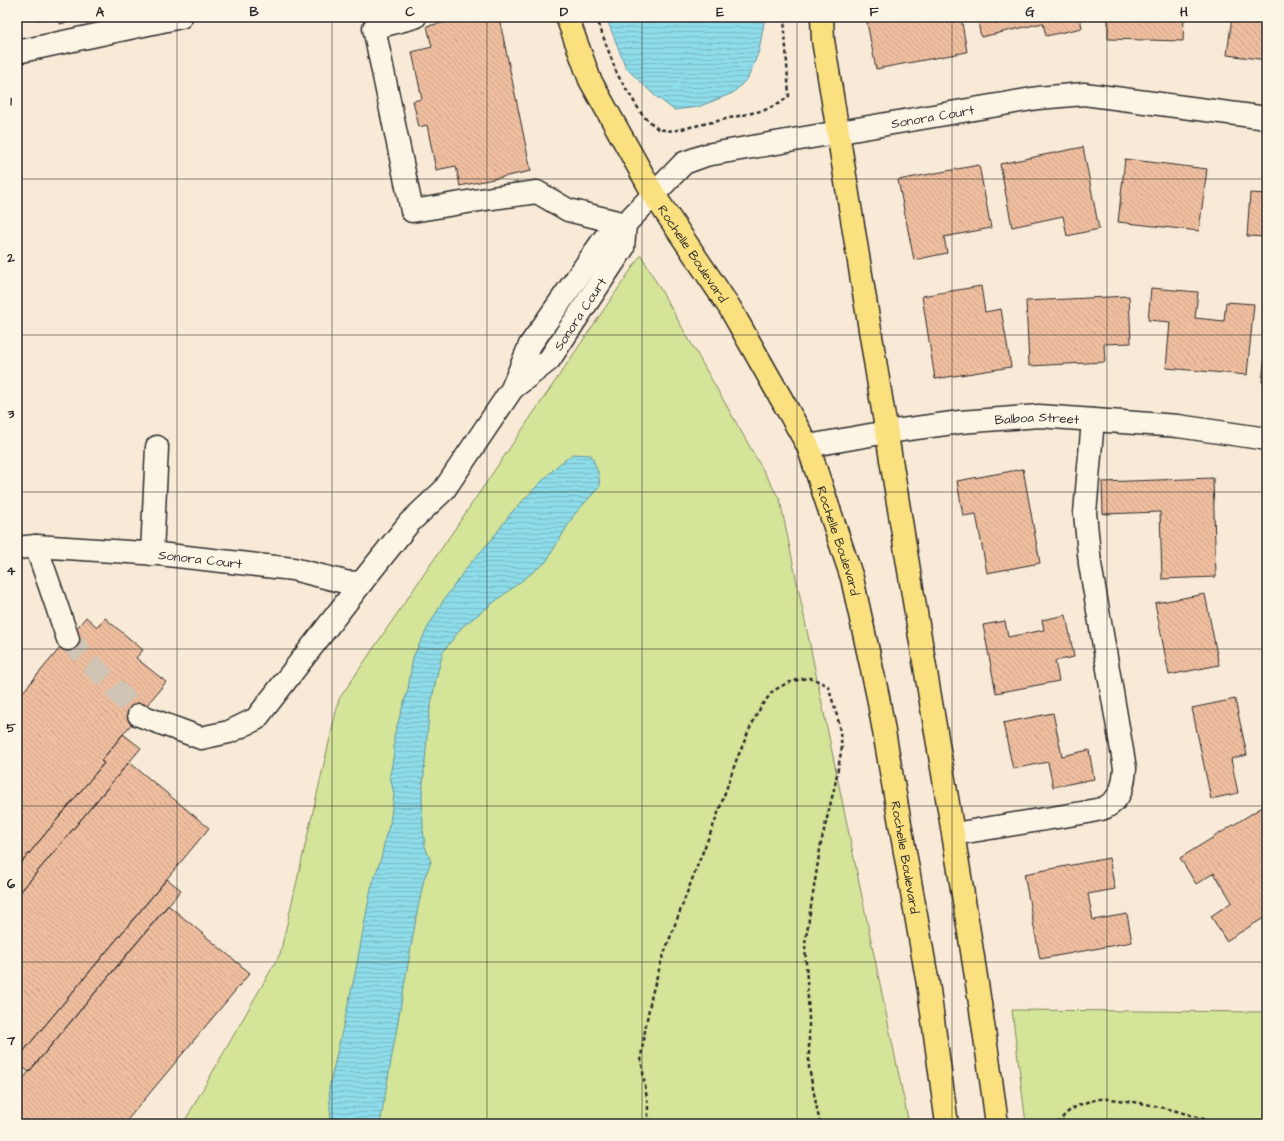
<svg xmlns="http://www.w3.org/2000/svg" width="1284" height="1141" viewBox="0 0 1284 1141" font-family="'Architects Daughter',sans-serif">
<defs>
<pattern id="water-rules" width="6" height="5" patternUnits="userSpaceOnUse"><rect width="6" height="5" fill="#8ddce9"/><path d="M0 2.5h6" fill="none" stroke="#7abdc8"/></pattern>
<pattern id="building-back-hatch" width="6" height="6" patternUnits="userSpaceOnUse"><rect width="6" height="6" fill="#efbe9f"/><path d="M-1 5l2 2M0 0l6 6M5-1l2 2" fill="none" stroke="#cda389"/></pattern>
</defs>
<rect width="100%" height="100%" fill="#f9ead7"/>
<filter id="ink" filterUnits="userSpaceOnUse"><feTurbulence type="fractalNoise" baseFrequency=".025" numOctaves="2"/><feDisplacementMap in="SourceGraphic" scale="8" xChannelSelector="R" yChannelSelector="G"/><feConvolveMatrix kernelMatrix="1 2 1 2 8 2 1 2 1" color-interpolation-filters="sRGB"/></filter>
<g filter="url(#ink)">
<path fill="#d4e498" stroke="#808862" d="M641,255L780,500L909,1124H183L280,954L339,699Z
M1012,1010L1267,1012V1124H1026Z"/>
<path fill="url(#water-rules)" stroke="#66959d" d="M606,17H765L759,51L748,78L733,93L698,107L674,110L654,95L626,68Z
M573,454L591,455L598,472L600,486L574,515L546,562L462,627L443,652L436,679L429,715L422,796L423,830L425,846L431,862L424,879L417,913L380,1124H331L329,1088L355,974L371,888L382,855L385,838L390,823L394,795L390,775L394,753V736L408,689L413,657L427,629L443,601L467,567L492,539L511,513L537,486L557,466Z"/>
<path fill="url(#building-back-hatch)" stroke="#2b2b2b" d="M37,17H53L38,20Z
M59,17H84V18L60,24Z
M470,17H499L531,171L460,186L456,166L436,170L427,125L419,127L413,101L422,99L412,52L432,47L427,26Z
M866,17H961L967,52L876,69Z
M977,17H1080L1082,28L1046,36L1043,23L981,37Z
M1108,17H1184L1183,41L1108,39Z
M1232,17H1267V60L1227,55Z
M1083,147L1099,229L1067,236L1063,216L1012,227L1000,164Z
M1125,159L1207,169L1199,231L1118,222Z
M979,165L991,228L944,237L947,253L914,260L898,180Z
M1250,193L1267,194V237L1247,236Z
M981,286L985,312L1001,309L1011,367L935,379L922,296Z
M1151,288L1198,292L1195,318L1224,321L1226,302L1254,304L1247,375L1166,368L1170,322L1148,320Z
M1129,296L1131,343L1104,344L1105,362L1029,366L1026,301Z
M1267,338V382H1262Z
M1023,469L1040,563L987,573L976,514L963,516L957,481Z
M1213,478L1216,577L1162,579L1160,512L1103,514L1102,482Z
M1205,594L1219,665L1169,675L1155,603Z
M1066,615L1074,657L1055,661L1059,681L996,693L983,625L1005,621L1008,637L1044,630L1042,620Z
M86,617L97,627L105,618L143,650L136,658L166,682L101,761L104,763L17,868V699Z
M1235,699L1247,755L1231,759L1238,793L1211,799L1192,708Z
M1053,713L1062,756L1089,750L1094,779L1053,787L1048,762L1013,769L1003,723Z
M123,734L141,748L17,896V868L104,763L101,761Z
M129,762L209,828L17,1059V896Z
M1264,806L1267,810V916L1226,941L1211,916L1232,902L1214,873L1196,884L1180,858Z
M1109,858L1115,889L1088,894L1093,920L1127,914L1132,942L1040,959L1024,874Z
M167,879L181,890L29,1072L17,1063V1059Z
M168,905L250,973L124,1124H17V1086Z"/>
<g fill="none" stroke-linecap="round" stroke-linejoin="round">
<path stroke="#d0c4b5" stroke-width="22" stroke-dasharray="22 11" stroke-linecap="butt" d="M68,639L139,715"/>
<defs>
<g id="minor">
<path d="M415,17L374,28L412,211L492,198L537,192L568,210L625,224"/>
<path d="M17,52L181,17"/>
<path id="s1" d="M513,388L549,360L623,248L625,224"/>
<path id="s2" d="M808,446L887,432L960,422L1039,416L1178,426L1267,439"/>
<path d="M36,546L68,639"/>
<path id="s3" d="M17,548L36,546L159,554L293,569L349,583L362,582L409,523L444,490L512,389L530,345L604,239L625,224L684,163L706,155L1038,98L1084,94L1267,118"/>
<path d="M152,554L157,447"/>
<path d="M139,715L201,738L229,732L256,719L362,582"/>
<path d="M954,834L1088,812C1094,810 1101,810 1106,807C1121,799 1124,784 1125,768L1090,564L1085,513L1093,420"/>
</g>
<g id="major">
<path id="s4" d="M567,17L590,80L654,195L730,308L808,446L852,578L878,697L929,990L947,1124"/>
<path d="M822,17L823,40C850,211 877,382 906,552C937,743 972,933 997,1124"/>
</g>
</defs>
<use href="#minor" stroke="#2b2b2b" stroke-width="25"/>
<use href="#major" stroke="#2b2b2b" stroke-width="25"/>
<path stroke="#2b2b2b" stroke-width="2.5" stroke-dasharray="4 3" stroke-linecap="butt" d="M596,17L617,74L643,116L658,129L673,131L765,110L780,103L789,96L784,17
M648,1124V1105L644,1080L641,1057L646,1024L652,994L662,959L696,869L716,819L736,761L750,728L762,705L773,691L787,683L801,679L812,678L828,686L838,719L842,747L835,785L821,843L805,944L809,1018V1068L820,1124
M1058,1124C1066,1110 1080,1103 1095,1100C1105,1097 1117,1100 1126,1101C1158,1105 1189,1114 1219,1124"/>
<use href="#minor" stroke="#fcf5e5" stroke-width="22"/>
<use href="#major" stroke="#fbe080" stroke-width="22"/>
</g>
</g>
<path fill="none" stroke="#2b2b2b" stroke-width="1" stroke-opacity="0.55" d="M177,17V1124M332,17V1124M487,17V1124M642,17V1124M797,17V1124M952,17V1124M1107,17V1124M17,179H1267M17,335H1267M17,492H1267M17,649H1267M17,806H1267M17,962H1267"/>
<g text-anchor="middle" stroke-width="3" stroke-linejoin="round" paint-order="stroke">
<g font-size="13" fill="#2b2b2b" stroke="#fcf5e5">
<text dy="5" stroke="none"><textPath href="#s3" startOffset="1134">Sonora Court</textPath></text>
<text dy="5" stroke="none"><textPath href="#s4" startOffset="269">Rochelle Boulevard</textPath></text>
<text dy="5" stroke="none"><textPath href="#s1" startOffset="101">Sonora Court</textPath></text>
<text dy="5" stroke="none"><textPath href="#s2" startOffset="231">Balboa Street</textPath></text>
<text dy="5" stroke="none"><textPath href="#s4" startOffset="593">Rochelle Boulevard</textPath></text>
<text dy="5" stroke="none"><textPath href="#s3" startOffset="184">Sonora Court</textPath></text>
<text dy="5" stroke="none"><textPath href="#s4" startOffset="917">Rochelle Boulevard</textPath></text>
</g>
</g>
<rect width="1284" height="1141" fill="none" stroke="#fcf5e5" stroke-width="44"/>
<rect x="22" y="22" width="1240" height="1097" fill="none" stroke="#2b2b2b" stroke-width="1.5"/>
<g font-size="13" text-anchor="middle" font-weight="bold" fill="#2b2b2b">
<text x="100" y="16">A</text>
<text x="254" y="16">B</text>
<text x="410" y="16">C</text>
<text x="564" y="16">D</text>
<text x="720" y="16">E</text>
<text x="874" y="16">F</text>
<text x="1030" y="16">G</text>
<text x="1184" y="16">H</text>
<text x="11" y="105">1</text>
<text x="11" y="262">2</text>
<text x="11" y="418">3</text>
<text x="11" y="575">4</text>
<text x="11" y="732">5</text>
<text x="11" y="888">6</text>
<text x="11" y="1045">7</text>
</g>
</svg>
